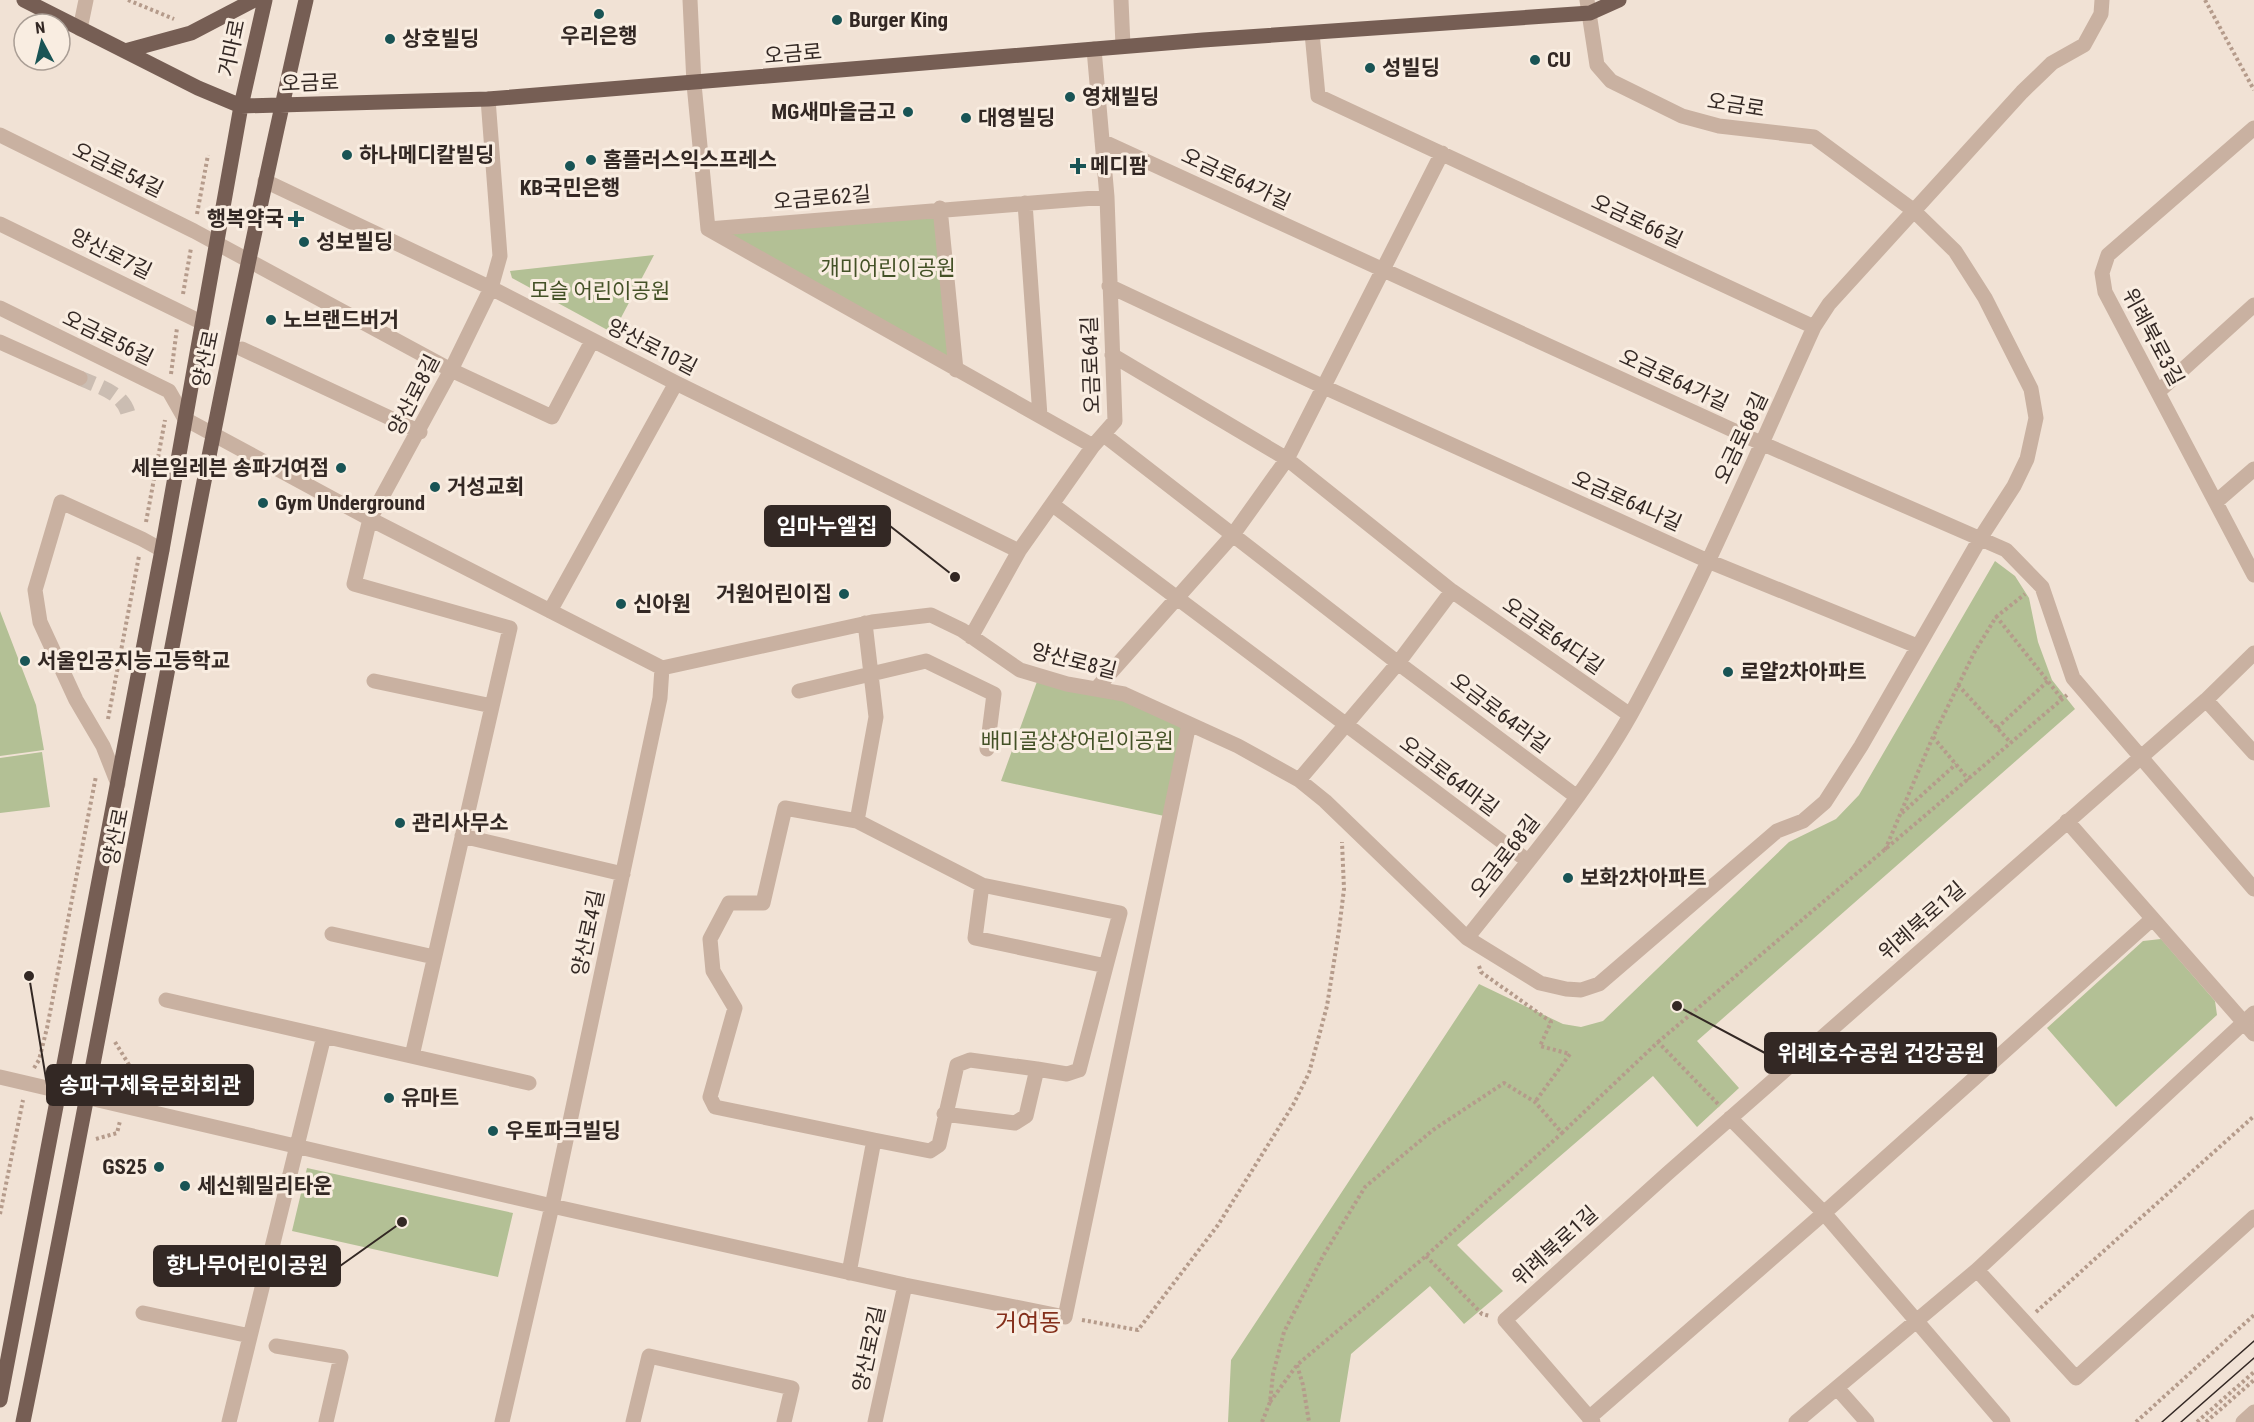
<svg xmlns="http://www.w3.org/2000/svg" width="2254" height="1422" viewBox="0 0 2254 1422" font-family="'Roboto Condensed','Noto Sans KR',sans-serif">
<rect width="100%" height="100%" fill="#f1e2d5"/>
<path fill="#b3c095" d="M940,208L956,370L708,229Z
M654,255L613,333L512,278L510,271Z
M1995,561L2015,576L2029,598L2038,642L2052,680L2075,709L1697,1041L1739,1088L1697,1127L1653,1076L1457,1245L1503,1291L1464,1324L1430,1286L1351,1354L1340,1422H1228L1231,1360L1479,984L1563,1024L1581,1027L1603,1021L1789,842L1836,819L1859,795Z
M0,611L36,705L44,750L0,756Z
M1039,676L1124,694L1189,724L1169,817L1001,781Z
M42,752L50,807L0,813V758Z
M2161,939L2215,1001L2217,1015L2116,1107L2047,1028L2143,941Z
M307,1168L513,1213L498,1277L292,1231Z"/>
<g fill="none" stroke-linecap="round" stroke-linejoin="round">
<path stroke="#cbbdb2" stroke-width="15" stroke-dasharray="15 8" stroke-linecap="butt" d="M80,378C99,387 122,392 128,413"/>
<path stroke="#b59b8b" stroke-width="4" stroke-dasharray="3 3" stroke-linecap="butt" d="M128,0L174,19
M2205,0L2254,90
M228,33L237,47
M197,214L208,155
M183,294L191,248
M171,374L177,328
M146,522L165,420
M1996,616L2062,699
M1958,685L2011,743
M108,719L139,556
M1997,728L2048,681
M1933,737L1969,780
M1902,813L1956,764
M1885,850L1932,739L1974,653L1996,617L2025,594
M1479,966L1481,972L1551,1022L1540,1046L1570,1054L1535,1102
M115,1042L131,1068L126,1090
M1658,1042L2067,695
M34,1068L39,1060L47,1028L96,776
M96,1139L117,1133L120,1121
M0,1214L23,1100
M1426,1256L1482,1314L1490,1316
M2036,1312L2254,1116
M1082,1320L1138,1330L1218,1225L1293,1105L1309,1073L1327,1006L1339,930L1344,889L1342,842
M1297,1365L1303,1385L1309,1422
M1270,1402L1297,1365L1426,1256L1562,1133
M1262,1422L1270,1402L1273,1374L1284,1332L1323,1256L1365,1187L1433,1130L1504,1083L1535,1102L1562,1133L1658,1042L1720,1106
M2136,1422L2254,1315
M2197,1422L2254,1372
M2206,1422L2254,1380"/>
<path stroke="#c9b1a1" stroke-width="15" d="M690,0L694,84L708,229
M1121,0L1123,46
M80,29L86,0
M1312,33L1318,96L1814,327
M2254,128L2108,255L2102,273L2105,292L2254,575
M0,135L194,231L451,370L552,417L592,341
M1102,141L1761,443L2006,550L2042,587L2073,678L2254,889
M265,181L491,288L676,383L1019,551
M1025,203L1040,416
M940,208L956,370
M0,224L203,323
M708,229L1093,446
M708,229L1107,197
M1109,286L1324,387L1708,561L1917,646
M0,308L169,391L185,419L370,519L662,668L872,622L931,615L962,630L1020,670L1067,684L1124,694L1238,746L1299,780L1325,801L1467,938L1540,983L1566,989L1581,990L1599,984L1777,831L1803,821L1825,802L1861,746L1981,537L2014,486L2027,459L2036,418L2031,389L1985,298L1955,251L1913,210L1814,137L1719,126L1682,116L1611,81L1597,65L1587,0
M0,342L80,378
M242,349L420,432
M1112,355L1287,459L1452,591L1630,715
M2158,392L2254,305
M1104,435L1398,663L1577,797
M2217,501L2254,469
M1053,505L1528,861
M550,611L676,383
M971,637L1019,551L1093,446L1115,421L1107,197L1094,49
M374,681L492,706
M1096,689L1232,536L1287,459L1442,153
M799,691L926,661L994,694L987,749
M2206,700L2254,753
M1299,780L1398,663L1452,591
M118,784L103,746L76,700L40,622L35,590L61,502L142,539L162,550
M857,821L982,885
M2067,821L2254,1034
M462,836L623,874
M332,934L434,957
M1467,938C1524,866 1586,794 1631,714C1700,589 1755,457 1814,327L1829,304L2022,92L2052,63L2084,45L2101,14L2102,0
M166,1000L529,1083
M412,1056L510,628L354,584L370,519L451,370L491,288L500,256L488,99
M1037,1069L1067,1074L1079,1070L1106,966L975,938L982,885L1120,913L1106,966
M0,1077L552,1206L905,1285L1065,1317L1189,724
M1730,1118L1824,1213L2003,1422
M874,1140L930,1151L939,1145L957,1065L970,1060L1037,1069L1026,1116L1015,1123L944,1114
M1977,1270L2076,1378L2254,1217
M849,1273L874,1140L715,1107L710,1097L735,1008L713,971L710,939L729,903H763L785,808L857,821L876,717L865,623
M143,1313L250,1336
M276,1346L341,1357L326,1422
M1837,1388L1867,1422
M1589,1418L1824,1213L2151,920
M229,1422L324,1036
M502,1422L552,1206L660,698L662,668
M633,1422L649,1356L792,1388L784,1422
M875,1422L905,1285
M1593,1422L1505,1320L1668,1173L2206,700L2254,653
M1796,1422L1977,1270L2254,1013
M2243,1422L2254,1412"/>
<path stroke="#765e54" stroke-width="15" d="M24,0L198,88L241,106L488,99L1203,40L1590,13L1619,0
M125,51L191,33L254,0
M0,1400L162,550L241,106L265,0
M23,1422C120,948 197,471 306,0"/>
<path stroke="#332824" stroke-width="1.5" d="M2162,1422L2254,1341
M2181,1422L2254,1358"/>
</g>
<g fill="#195455" stroke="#f9ede1" stroke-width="2">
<circle cx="599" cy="14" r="6"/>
<circle cx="837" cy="20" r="6"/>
<circle cx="390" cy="39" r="6"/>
<circle cx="1535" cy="60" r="6"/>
<circle cx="1370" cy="68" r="6"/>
<circle cx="1070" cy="97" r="6"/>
<circle cx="908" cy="112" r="6"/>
<circle cx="966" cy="118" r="6"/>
<circle cx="347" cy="155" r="6"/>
<circle cx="591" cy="160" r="6"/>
<circle cx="570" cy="166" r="6"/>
<path d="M1075 157h6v6h6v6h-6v6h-6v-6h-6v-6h6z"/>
<path d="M293 210h6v6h6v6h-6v6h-6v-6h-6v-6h6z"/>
<circle cx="304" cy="242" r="6"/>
<circle cx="271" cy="320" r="6"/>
<circle cx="341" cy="468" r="6"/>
<circle cx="435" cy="487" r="6"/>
<circle cx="263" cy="503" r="6"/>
<circle cx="844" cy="594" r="6"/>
<circle cx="621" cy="604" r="6"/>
<circle cx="25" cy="661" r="6"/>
<circle cx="1728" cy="672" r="6"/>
<circle cx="400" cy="823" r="6"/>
<circle cx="1568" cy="878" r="6"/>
<circle cx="389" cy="1098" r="6"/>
<circle cx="493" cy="1131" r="6"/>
<circle cx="159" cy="1167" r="6"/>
<circle cx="185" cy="1186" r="6"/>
</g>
<g text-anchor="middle" stroke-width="6" stroke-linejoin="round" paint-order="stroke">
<g font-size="21" font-weight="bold" fill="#332824" stroke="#f9ede1" text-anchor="start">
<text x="849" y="27">Burger King</text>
<text x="599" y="43" text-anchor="middle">우리은행</text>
<text x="402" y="46">상호빌딩</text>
<text x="1547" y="67">CU</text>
<text x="1382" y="75">성빌딩</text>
<text x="1082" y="104">영채빌딩</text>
<text x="896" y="119" text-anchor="end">MG새마을금고</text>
<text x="978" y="125">대영빌딩</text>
<text x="359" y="162">하나메디칼빌딩</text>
<text x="603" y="167">홈플러스익스프레스</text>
<text x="1090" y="173">메디팜</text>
<text x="570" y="195" text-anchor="middle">KB국민은행</text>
<text x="284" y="226" text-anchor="end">행복약국</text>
<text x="316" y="249">성보빌딩</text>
<text x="283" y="327">노브랜드버거</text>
<text x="329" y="475" text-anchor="end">세븐일레븐 송파거여점</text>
<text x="447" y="494">거성교회</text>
<text x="275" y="510">Gym Underground</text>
<text x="832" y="601" text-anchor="end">거원어린이집</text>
<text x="633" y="611">신아원</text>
<text x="37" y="668">서울인공지능고등학교</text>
<text x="1740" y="679">로얄2차아파트</text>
<text x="412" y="830">관리사무소</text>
<text x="1580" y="885">보화2차아파트</text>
<text x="401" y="1105">유마트</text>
<text x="505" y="1138">우토파크빌딩</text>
<text x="147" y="1174" text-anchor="end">GS25</text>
<text x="197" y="1193">세신훼밀리타운</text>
</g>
<g font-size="21" fill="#332824" stroke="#f9ede1">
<text transform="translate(232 48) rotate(-78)" y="7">거마로</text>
<text transform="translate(793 54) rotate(-5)" y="7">오금로</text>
<text transform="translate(310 83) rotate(-2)" y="7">오금로</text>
<text transform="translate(1736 105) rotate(9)" y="7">오금로</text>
<text transform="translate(118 170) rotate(26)" y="7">오금로54길</text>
<text transform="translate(1236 179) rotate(25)" y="7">오금로64가길</text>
<text transform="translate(822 198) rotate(-5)" y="7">오금로62길</text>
<text transform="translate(1637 221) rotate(25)" y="7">오금로66길</text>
<text transform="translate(111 254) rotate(26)" y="7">양산로7길</text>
<text transform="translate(2153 337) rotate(62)" y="7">위례북로3길</text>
<text transform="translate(108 338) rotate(26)" y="7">오금로56길</text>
<text transform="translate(652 347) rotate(27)" y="7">양산로10길</text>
<text transform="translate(206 359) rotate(-78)" y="7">양산로</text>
<text transform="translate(1091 365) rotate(-92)" y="7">오금로64길</text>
<text transform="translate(1674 380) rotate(25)" y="7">오금로64가길</text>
<text transform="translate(414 395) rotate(-63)" y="7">양산로8길</text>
<text transform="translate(1741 438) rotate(-65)" y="7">오금로68길</text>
<text transform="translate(1627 501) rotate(24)" y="7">오금로64나길</text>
<text transform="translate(1553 636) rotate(35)" y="7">오금로64다길</text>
<text transform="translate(1074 661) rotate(14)" y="7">양산로8길</text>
<text transform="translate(1500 713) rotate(37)" y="7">오금로64라길</text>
<text transform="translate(1449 776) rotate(37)" y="7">오금로64마길</text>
<text transform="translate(116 837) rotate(-79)" y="7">양산로</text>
<text transform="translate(1505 856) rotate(-52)" y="7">오금로68길</text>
<text transform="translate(1922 921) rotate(-41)" y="7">위례북로1길</text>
<text transform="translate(588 933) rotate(-78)" y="7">양산로4길</text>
<text transform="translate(1555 1246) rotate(-42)" y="7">위례북로1길</text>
<text transform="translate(869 1349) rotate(-78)" y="7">양산로2길</text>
</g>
<g font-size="21" fill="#445227" stroke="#f9ede1">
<text x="888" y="275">개미어린이공원</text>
<text x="600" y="298">모슬 어린이공원</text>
<text x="1077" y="748">배미골상상어린이공원</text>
</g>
<g font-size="24" fill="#842f1b" stroke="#f9ede1">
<text x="1028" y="1331">거여동</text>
</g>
</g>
<path fill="none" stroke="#332824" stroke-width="2" d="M955 577L890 526M1677 1006L1765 1053M29 976L47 1085M402 1222L340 1266"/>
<g fill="#332824" stroke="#f9ede1" stroke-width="2">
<circle cx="955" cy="577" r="6"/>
<circle cx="1677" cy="1006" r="6"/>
<circle cx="29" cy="976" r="6"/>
<circle cx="402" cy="1222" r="6"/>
</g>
<g fill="#332824" stroke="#332824" stroke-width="2">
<rect x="765" y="506" width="125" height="40" rx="6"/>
<rect x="1765" y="1033" width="231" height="40" rx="6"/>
<rect x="47" y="1065" width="206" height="40" rx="6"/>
<rect x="154" y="1246" width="186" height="40" rx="6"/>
</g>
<g font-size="22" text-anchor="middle" font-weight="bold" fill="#fff">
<text x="827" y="534">임마누엘집</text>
<text x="1881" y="1061">위례호수공원 건강공원</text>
<text x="150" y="1093">송파구체육문화회관</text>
<text x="247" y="1273">향나무어린이공원</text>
</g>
<g transform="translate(42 42) rotate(353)"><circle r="28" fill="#f9ede1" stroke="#aa9e95" stroke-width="1.5"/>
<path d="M0-4.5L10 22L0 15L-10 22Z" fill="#195455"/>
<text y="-9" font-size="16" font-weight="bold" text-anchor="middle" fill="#332824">N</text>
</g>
</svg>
